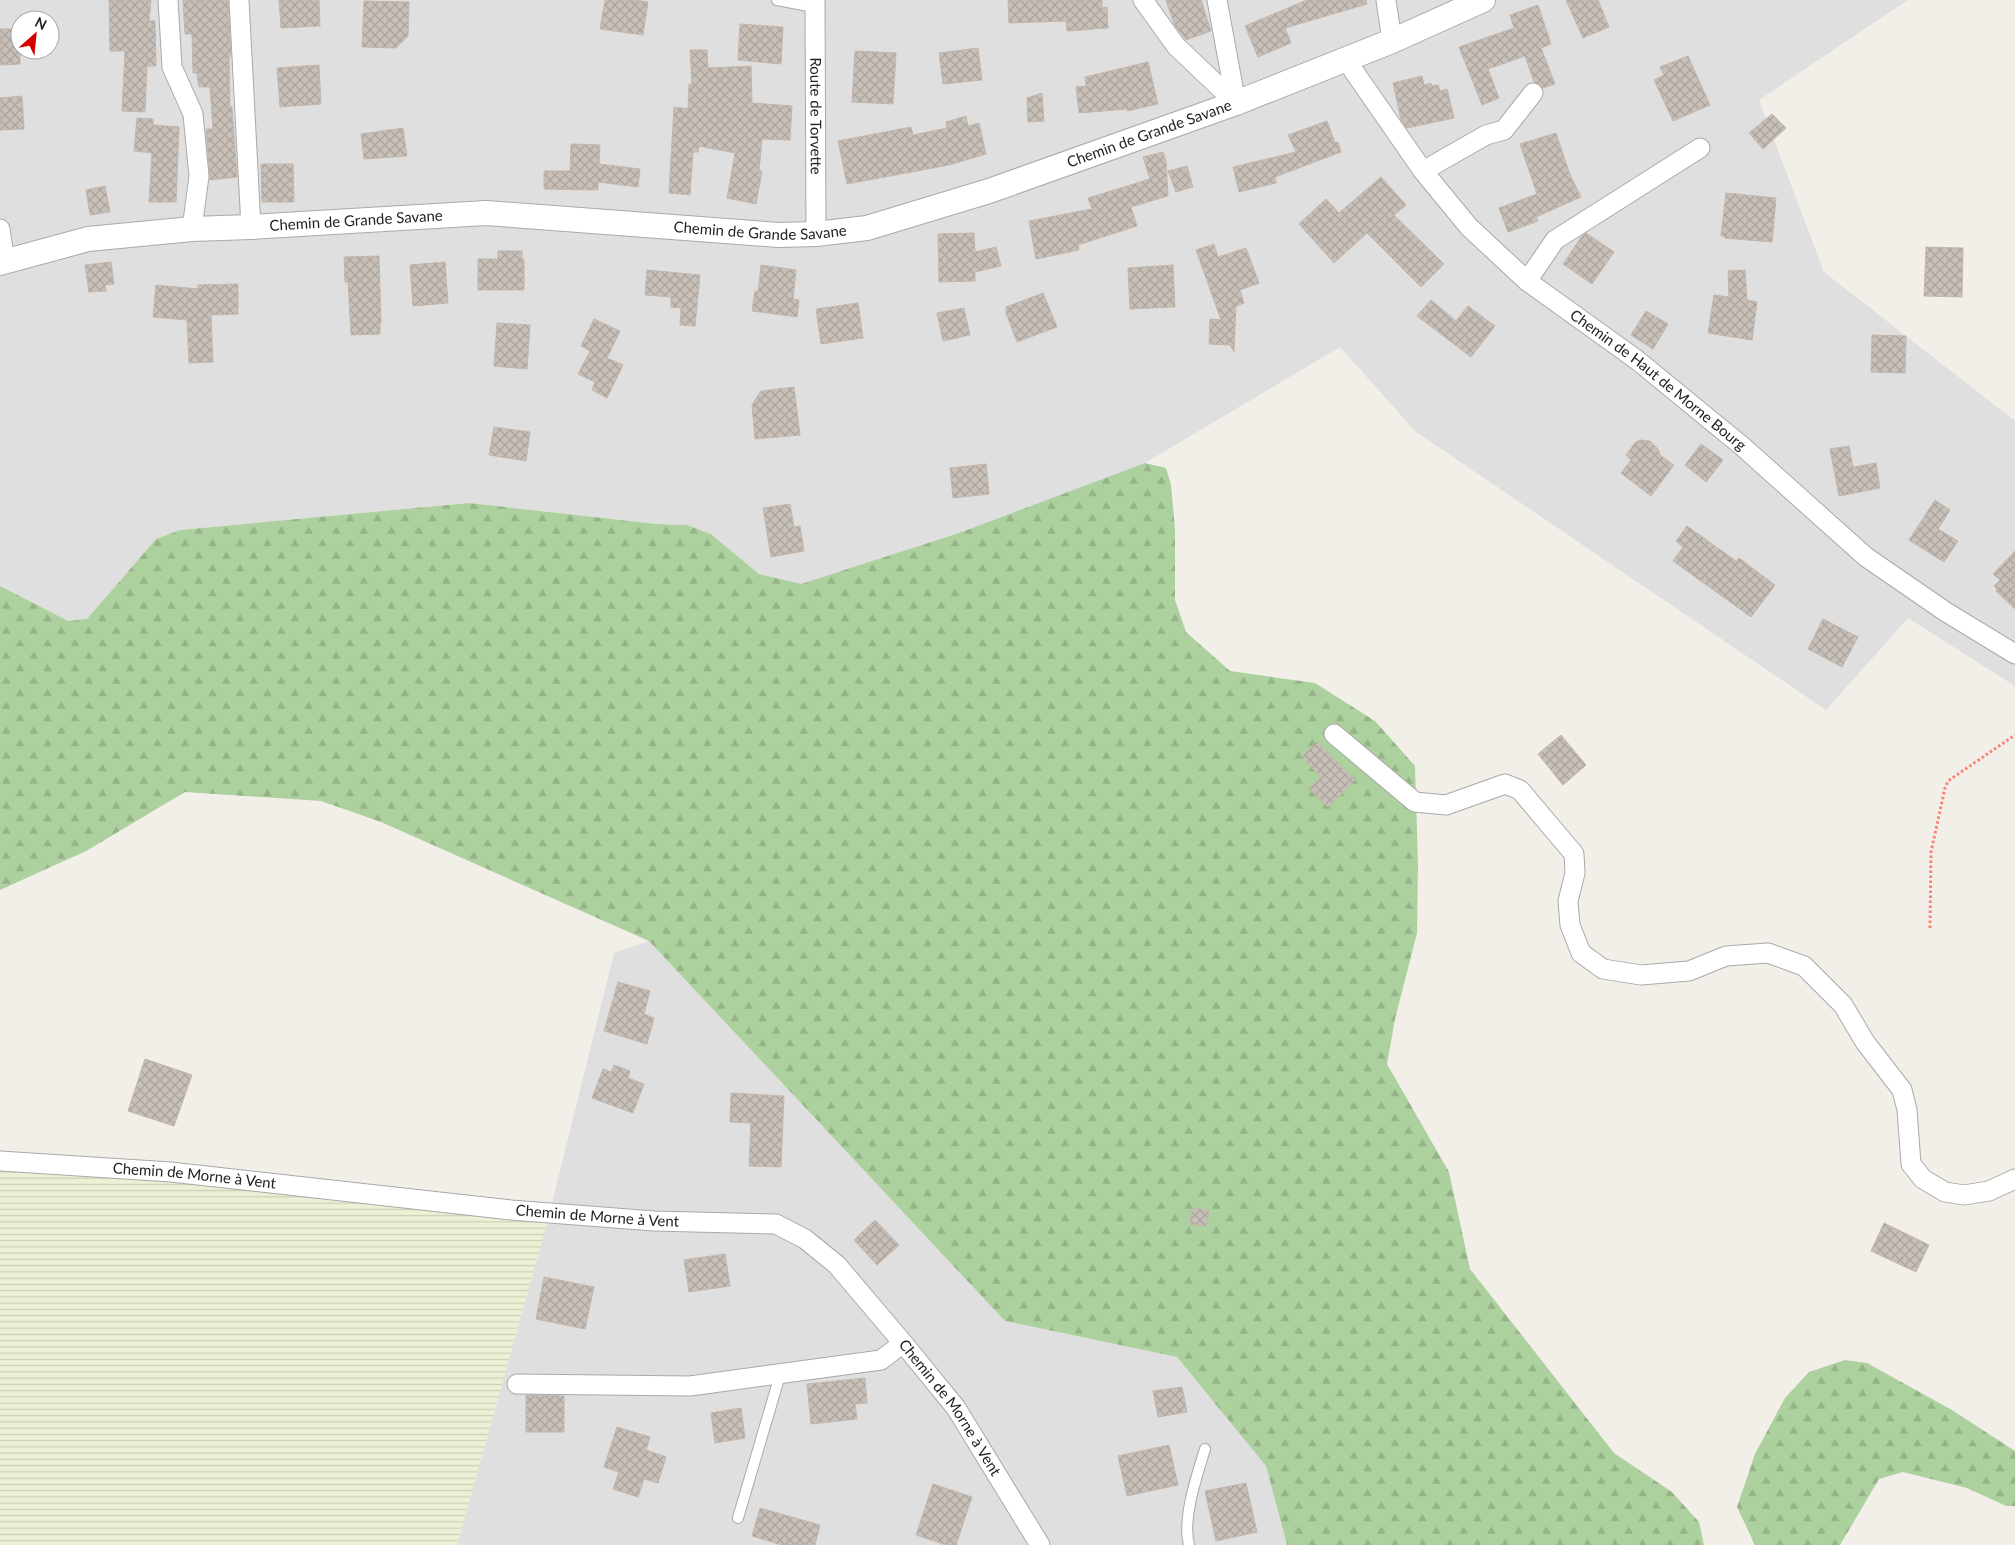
<svg xmlns="http://www.w3.org/2000/svg" width="2015" height="1545" viewBox="0 0 2015 1545" font-family="Lato,sans-serif">
<defs>
<pattern id="farmland-rules" width="6" height="5" patternUnits="userSpaceOnUse" patternTransform="scale(1.25)"><rect width="6" height="5" fill="#eef0d5"/><path d="M0 2.5h6" fill="none" stroke="#ccceb7"/></pattern>
<pattern id="forest-firs" width="22" height="20" patternUnits="userSpaceOnUse" patternTransform="scale(1.25)"><rect width="22" height="20" fill="#add19e"/><path d="M5 1l3.5 6h-7zM16 11l3.5 6h-7z" fill="#95b388"/></pattern>
<pattern id="building-cross-hatch" width="8" height="8" patternUnits="userSpaceOnUse" patternTransform="scale(1.25)"><rect width="8" height="8" fill="#c7bfb8"/><path d="M0 0l8 8M0 8l8-8" fill="none" stroke="#aba49e"/></pattern>
</defs>
<rect width="100%" height="100%" fill="#f2efe9"/>
<path fill="#e0dfdf" fill-rule="evenodd" d="M0,0H1908L1759,100L1824,272L2015,421V686L1908,618L1826,710L1416,432L1340,347L1145,463L956,534L801,585L759,574L711,534L687,525L656,524L469,503L180,530L156,539L87,619L68,622L0,586ZM20,20H50V50H20Z
M649,941L1005,1321L1177,1357L1266,1466L1287,1545H457L547,1223L614,953Z"/>
<path fill="url(#farmland-rules)" d="M0,1167L191,1182L547,1223L457,1545H0Z"/>
<path fill="url(#forest-firs)" d="M1145,463L1166,468L1171,485L1175,529V600L1186,632L1230,671L1315,683L1375,721L1415,766L1418,864L1417,933L1395,1019L1387,1064L1449,1172L1470,1269L1614,1453L1672,1492L1699,1522L1704,1545H1287L1266,1466L1177,1357L1005,1321L649,941L381,822L321,801L185,792L86,851L0,890V586L68,621L87,619L156,539L180,530L469,503L656,524L687,525L711,534L759,574L801,584L956,534Z
M1845,1360L1867,1363L1952,1410L2015,1451V1506H2006L1967,1488L1903,1472L1879,1479L1840,1545H1755L1737,1507L1755,1454L1785,1398L1809,1372Z"/>
<path fill="url(#building-cross-hatch)" stroke="#c4b6ab" d="M109,0H151L149,21H155L156,66H147L145,112L122,111L125,51H110Z
M183,0H228L231,56H229L230,107H232L237,177L210,180L206,129H213L210,87H199L197,73H193L192,34H185Z
M279,0H319L320,26L281,28Z
M605,0H634L648,2L643,35L600,29Z
M1008,0H1102V8L1107,7L1108,28L1067,31L1066,21L1009,23Z
M1166,0H1201L1211,31L1186,40L1174,24Z
M1307,0H1366L1367,4L1285,28L1291,43L1258,57L1245,26Z
M1566,0H1598L1609,27L1583,38Z
M364,1L409,2L408,36L396,48L362,47Z
M1538,5L1551,44L1541,48L1555,84L1543,88L1534,82L1525,56L1488,69L1499,98L1482,105L1459,47L1514,28L1510,15Z
M740,24L783,27L781,64L738,60Z
M0,29H20V64L0,65Z
M978,48L982,80L943,84L939,53Z
M690,50H707L708,68L751,66L752,103L792,106L790,140L762,139L759,171H762L756,204L727,198L735,153L699,146L698,152H693L690,195L669,193L674,107L688,109L689,84H692Z
M855,51L896,53L893,104L852,102Z
M1688,56L1710,105L1673,121L1654,80L1664,75L1660,67Z
M1148,62L1158,104L1127,111V109L1079,113L1076,87L1086,86L1085,77Z
M319,65L321,104L280,107L277,68Z
M1422,76L1424,85L1431,83L1432,86L1438,85L1440,91L1447,89L1454,118L1407,128L1401,120L1393,83Z
M1042,93L1044,121L1028,122L1027,98Z
M22,96L24,129L0,130V98Z
M1772,114L1786,128L1763,149L1749,133Z
M966,116L968,126L979,123L986,154L949,165L847,184L838,141L911,127L913,135L947,128L946,122Z
M137,118L153,119V125L179,127L176,202H149L152,153L134,151Z
M1327,121L1335,143L1338,142L1341,152L1275,177L1276,183L1239,192L1233,167L1296,152L1288,135Z
M403,128L407,156L364,159L361,134Z
M1556,133L1570,175L1581,197L1536,217L1538,221L1508,232L1499,208L1537,194L1520,144Z
M571,144L600,145L599,164L640,169L638,187L598,182V190L544,189V171H570Z
M1163,152L1166,161L1168,196L1131,207L1137,226L1078,245L1079,250L1036,259L1029,221L1092,209L1088,198L1150,179L1143,157Z
M261,164H293L294,202H262Z
M1187,166L1193,187L1176,192L1168,171Z
M1381,177L1406,205L1394,215L1444,264L1421,287L1367,233L1334,263L1299,224L1326,199L1339,213Z
M105,186L110,212L90,215L86,190Z
M1726,193L1776,198L1772,242L1724,238L1725,236H1721Z
M974,233L975,252L996,247L1001,266L975,272V281L939,282L938,234Z
M1586,233L1614,252L1592,284L1563,264L1582,236Z
M1214,244L1218,257L1246,248L1259,283L1240,290L1244,303L1236,306L1234,352L1230,345L1209,344L1210,319L1221,320L1196,250Z
M1926,247L1963,248L1962,297L1924,296Z
M498,251H522V259H524V290H478V259H498Z
M379,256L381,323H380V334L351,335L348,282H345L344,257Z
M111,262L114,284L105,285L106,291L89,292L85,265Z
M445,262L448,303L413,306L410,265Z
M761,265L796,270L793,299L799,300L797,317L752,311L755,291L758,292Z
M1173,265L1175,307L1130,309L1128,268Z
M647,270L700,275L695,326L680,325L681,308L671,307V297L645,295Z
M1745,270L1747,300L1757,302L1752,340L1708,333L1714,295L1729,297L1728,271Z
M238,284V314L211,315L213,362L189,363L187,320L153,317L156,285L198,289V285Z
M1043,293L1057,327L1017,342L1006,313V307Z
M1431,300L1456,321L1468,306L1495,326L1471,357L1417,316Z
M858,303L863,338L821,344L816,309Z
M964,308L970,335L943,341L937,313Z
M1646,311L1668,324L1653,349L1631,335Z
M594,319L620,331L607,358L623,365L607,398L592,390L595,382L578,374L590,351L581,346Z
M497,323L530,325L527,369L494,366Z
M1872,335L1906,336L1905,373L1871,372Z
M794,387L800,435L755,439L752,405L761,391Z
M494,427L530,432L526,461L489,455Z
M1640,440L1650,441L1658,449L1660,455L1674,465L1651,496L1621,473L1631,460L1626,455L1635,443Z
M1701,444L1723,460L1706,482L1685,465Z
M1849,446L1853,467L1876,463L1880,488L1839,496L1830,449Z
M986,464L989,494L953,498L950,468Z
M1935,500L1950,510L1938,529L1958,541L1944,562L1909,540Z
M790,504L794,527L800,526L804,551L771,557L763,508Z
M1687,526L1736,561L1739,558L1775,585L1751,617L1673,561L1683,547L1676,541Z
M2015,551V609L1996,591L1997,589L1994,586L2000,580L1993,574Z
M1823,619L1858,637L1842,667L1808,649Z
M1561,735L1586,765L1563,785L1538,754Z
M1317,742L1355,780L1328,807L1309,789L1321,777L1302,757Z
M618,982L650,991L644,1014L654,1018L647,1044L604,1031Z
M145,1059L192,1075L174,1126L128,1111Z
M614,1065L630,1071L628,1078L644,1084L633,1113L592,1098L603,1069L611,1072Z
M731,1093L784,1096L781,1167L749,1166L751,1123L730,1122Z
M1192,1208L1209,1210L1206,1226L1190,1224Z
M875,1220L899,1245L877,1265L854,1240Z
M1884,1223L1929,1245L1916,1272L1871,1251Z
M725,1254L730,1286L689,1292L684,1260Z
M544,1277L594,1287L585,1329L536,1319Z
M865,1378L867,1403L855,1404L857,1419L811,1424L807,1384Z
M1182,1387L1187,1412L1158,1417L1153,1391Z
M526,1395L564,1396V1432H526Z
M741,1408L745,1438L715,1443L711,1413Z
M617,1427L650,1437L646,1450L666,1457L658,1483L644,1479L638,1497L613,1489L619,1472L604,1467Z
M1169,1445L1178,1485L1127,1496L1118,1456Z
M1246,1483L1257,1532L1216,1541L1205,1491Z
M933,1484L972,1497L956,1545H946L916,1535Z
M760,1508L820,1525L815,1545H782L752,1536Z"/>
<g fill="none" stroke-linecap="round" stroke-linejoin="round">
<defs>
<path id="service" d="M777,0L814,7
M738,1518L780,1375
M1189,1545C1182,1519 1197,1475 1205,1449"/>
<g id="minor">
<path d="M168,0L172,67L193,114L199,176L192,229"/>
<path d="M239,0L251,227"/>
<path id="s1" d="M815,0L816,234"/>
<path d="M1143,0L1176,46L1236,103"/>
<path d="M1217,0L1236,103"/>
<path d="M1386,0L1392,41"/>
<path id="s2" d="M1348,59L1353,70L1423,171L1469,227L1527,281L1637,360L1742,446L1866,557L1946,612L2015,654"/>
<path d="M1423,171L1486,135L1504,130L1533,93"/>
<path d="M0,229L5,262"/>
<path d="M1527,281L1555,240L1700,148"/>
<path d="M1334,734L1415,802L1446,805L1505,784L1520,790L1574,854L1575,873L1568,901L1570,925L1581,953L1603,969L1641,975L1689,971L1726,956L1768,953L1804,966L1843,1005L1865,1042L1902,1090L1907,1110L1911,1164L1923,1179L1945,1192L1964,1195L1989,1191L2015,1179"/>
<path id="s3" d="M0,1161L171,1172L511,1210L654,1221L776,1224L805,1239L837,1265L903,1343L956,1408L1040,1545"/>
<path d="M517,1384L690,1386L881,1360L903,1343"/>
</g>
<g id="tertiary">
<path id="s4" d="M0,263L88,239L192,229L251,227L486,213L779,235L816,234L867,228L989,191L1236,103L1392,41L1483,0"/>
</g>
</defs>
<use href="#service" stroke="#a9a9a9" stroke-width="12"/>
<use href="#minor" stroke="#a9a9a9" stroke-width="21"/>
<use href="#tertiary" stroke="#a9a9a9" stroke-width="26"/>
<path stroke="#fa8072" stroke-width="3" stroke-dasharray="2.5 2.5" stroke-linecap="butt" d="M1930,928L1931,852L1945,788L1948,781L2015,735"/>
<use href="#service" stroke="#fff" stroke-width="10"/>
<use href="#minor" stroke="#fff" stroke-width="19"/>
<use href="#tertiary" stroke="#fff" stroke-width="24"/>
</g>
<g text-anchor="middle" stroke-width="4" stroke-linejoin="round" paint-order="stroke">
<g font-size="15" fill="#222" stroke="#fff">
<text dy="5" stroke="none"><textPath href="#s1" startOffset="116">Route de Torvette</textPath></text>
<text dy="5" stroke="none"><textPath href="#s4" startOffset="1170">Chemin de Grande Savane</textPath></text>
<text dy="5" stroke="none"><textPath href="#s4" startOffset="360">Chemin de Grande Savane</textPath></text>
<text dy="5" stroke="none"><textPath href="#s4" startOffset="765">Chemin de Grande Savane</textPath></text>
<text dy="5" stroke="none"><textPath href="#s2" startOffset="451">Chemin de Haut de Morne Bourg</textPath></text>
<text dy="5" stroke="none"><textPath href="#s3" startOffset="195">Chemin de Morne à Vent</textPath></text>
<text dy="5" stroke="none"><textPath href="#s3" startOffset="600">Chemin de Morne à Vent</textPath></text>
<text dy="5" stroke="none"><textPath href="#s3" startOffset="1035">Chemin de Morne à Vent</textPath></text>
</g>
</g>
<g transform="translate(35 35) rotate(27)"><circle r="24" fill="#ffffff" stroke="#a7a7a7"/>
<path d="M0-4L9 19L0 12L-9 19Z" fill="#d40000"/>
<text y="-8" font-size="14" font-weight="bold" text-anchor="middle" fill="#222222">N</text>
</g>
</svg>
